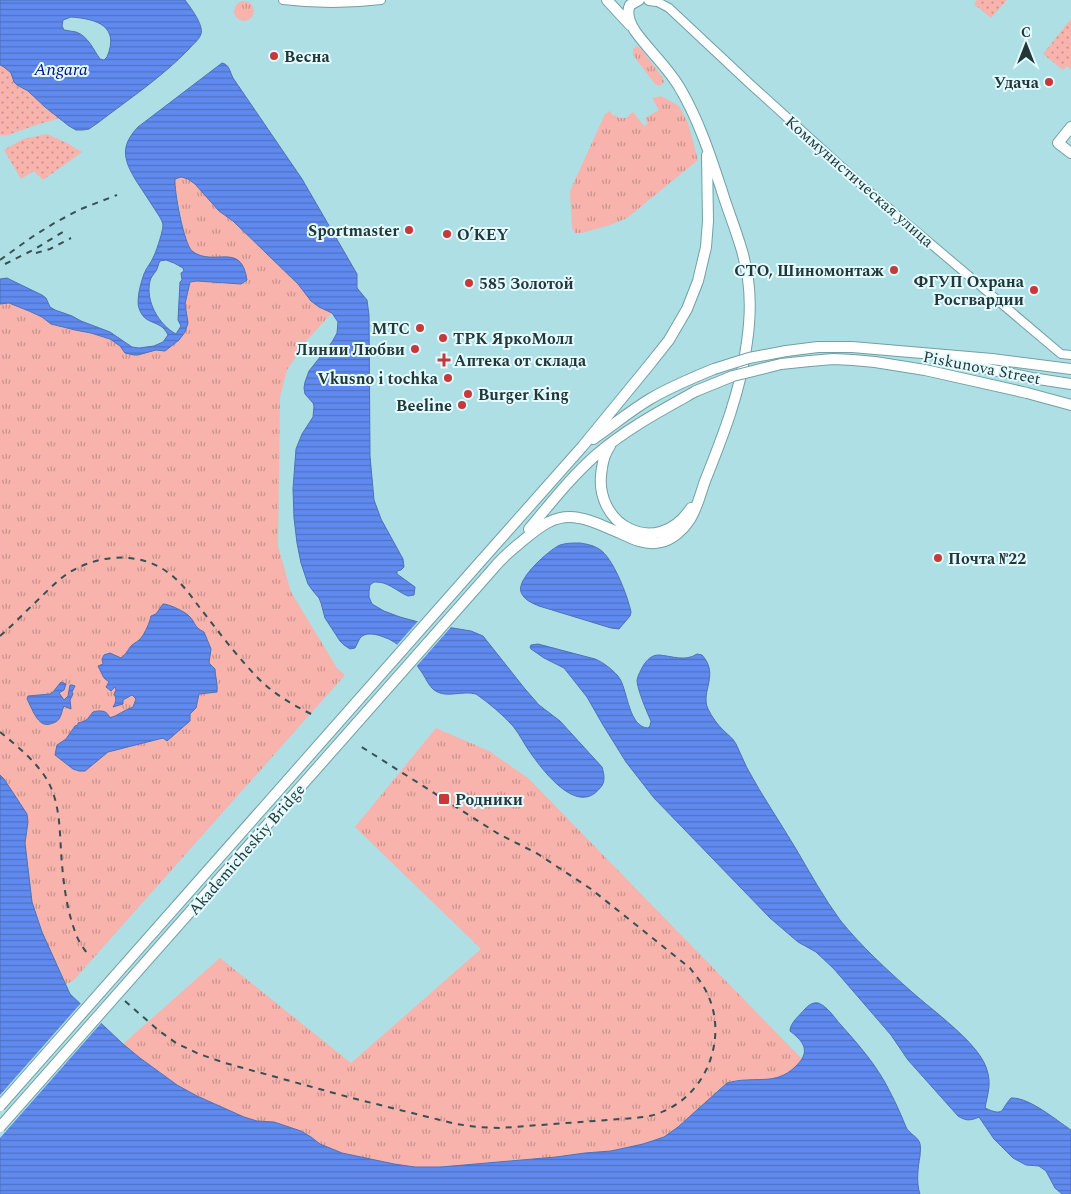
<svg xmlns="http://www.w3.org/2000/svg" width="1071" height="1194" viewBox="0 0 1071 1194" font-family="Spectral,serif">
<defs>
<pattern id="grass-tufts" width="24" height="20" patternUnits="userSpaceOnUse" patternTransform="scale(1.25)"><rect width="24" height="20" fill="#f7b3ac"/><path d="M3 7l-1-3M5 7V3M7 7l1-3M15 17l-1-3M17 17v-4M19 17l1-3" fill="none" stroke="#c8928d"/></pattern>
<pattern id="park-dots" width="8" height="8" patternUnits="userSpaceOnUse" patternTransform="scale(1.25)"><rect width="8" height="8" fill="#f7b3ac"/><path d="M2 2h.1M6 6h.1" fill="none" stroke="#c8928d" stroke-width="1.8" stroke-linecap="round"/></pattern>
<pattern id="water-rules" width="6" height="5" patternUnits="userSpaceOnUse" patternTransform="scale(1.25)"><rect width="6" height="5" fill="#608aef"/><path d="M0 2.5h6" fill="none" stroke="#4f72c3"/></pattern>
</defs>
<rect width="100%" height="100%" fill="#aedfe5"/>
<path fill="url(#grass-tufts)" d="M234 11a10 10 0 1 1 20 0a10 10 0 1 1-20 0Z
M637,46L641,49L663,78L664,82L660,86L655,84L633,55V49Z
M661,96L679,106L688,123L698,160L627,218L610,225L582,233H575L572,227L570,191L605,114L610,111L613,116L615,115L619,118H626L633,112L644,126L648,123L645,118L659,110L652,98Z
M180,177L188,179L195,184L219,211L233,221L298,284L311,301L319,307L332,313L307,340L287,370L280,397L278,546L291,592L337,668L345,675L73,981L66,984L53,958L42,932L32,902L25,843L28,822L27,814L4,779L0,775V304L9,303L29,311L42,317L51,324L65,328L91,333L110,339L120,346L125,353L134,355H138L156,350L165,351L179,340L185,332L187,313L185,304L190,282L197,281L246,280L244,267L226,257L206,258L192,251L188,246L185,237L174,182L175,179Z
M436,728L489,751L528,778L802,1059C779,1090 757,1073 727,1083L678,1127L664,1137L643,1144L611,1151L585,1153L556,1157L441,1167H415L394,1164L342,1153L319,1144L311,1137L301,1131L274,1122L257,1121L244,1117L197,1096L177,1085L140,1058L123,1044L220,958L351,1063L481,949L355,827Z"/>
<path fill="url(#park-dots)" d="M977,0H1007L991,18L974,4Z
M1071,19V69L1067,66L1063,70L1043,54Z
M0,65L4,67L11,73L14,82L18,86L28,91L45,107L60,118L36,125L8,135H0Z
M47,134L67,143L82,152L43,180L34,171L21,179L4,150L23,139Z"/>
<path fill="url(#water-rules)" stroke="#4e71b8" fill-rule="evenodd" d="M0,0H185C190,7 204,25 201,34C199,40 193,44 189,49C162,77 129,99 99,122L89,129L83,130H76L69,126L45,107L28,91L17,85L14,82L11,73L4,67L0,65ZM71,17C97,19 120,26 107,57L104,60L100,59C93,49 88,36 76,32C72,31 68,31 64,30L62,26L63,20Z
M222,63C229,64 230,72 233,78L302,179L357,274V288L367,300L369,315L370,456L374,500L381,519L403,559L404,567L401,570L397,571V574L415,587L414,595L408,596C396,591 388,581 374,582L370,585L369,591V597L372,604L384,611L400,617L422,623L471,631L483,636L525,689L539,705L560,721L602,767C604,774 606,782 600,788C578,816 545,773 532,755C525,746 521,736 513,726C502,714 489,703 476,694C462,690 446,699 434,690C429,686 426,679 423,674C412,658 401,642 381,636C375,634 365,632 360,638C358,641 357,645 355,648L350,649L344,645L340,641L325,618L321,603L319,598L313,591L308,584L301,563L297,543L294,518L293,489L296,449L302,434L313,417L314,406L313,403L305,394L304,388L305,382L309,371L332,342L337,333L338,322L332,313L319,307L311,301L298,284L233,221L219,211L195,184L188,179L181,177L175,179C174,191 184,244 192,251C214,268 241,240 247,280L241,284L197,281L190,282L185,304L188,323L185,332L179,340L165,351L156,350L138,355H134L125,353L120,346L110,339L91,333L75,330L51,324L42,317L29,311L9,303L0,304V279L7,278L13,281L42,295L46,298L50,307L55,310L72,316L81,321L110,332L132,347L139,348L154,346L163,342L168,335C160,318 145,327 139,308C136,300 141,282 144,274C146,268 151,263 153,258C156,252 158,245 160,239C161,235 163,229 163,225C162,219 157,213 154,208C148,199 143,191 137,182C124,161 119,147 138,127ZM166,260L174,263L183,268L184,271L181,273L182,280L180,282L178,320L181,326L176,334C159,325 145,301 150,281C151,277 153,275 156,271C158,268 158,264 160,261Z
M580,543C586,544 593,545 599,549C613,557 628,597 631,612L630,616L619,629L611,628L539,606C532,603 524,600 521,592C516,579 549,550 560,545C566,543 573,543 580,543Z
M163,604C169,604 186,612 190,617C197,625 193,626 204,632L211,649L209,663L215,669C215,677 218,683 217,692L199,694L196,708L190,714V721L167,741L163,738L108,752L85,771H79L73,769L55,755L57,745L66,739L75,726L78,725V723C89,720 86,720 93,712C100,710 107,710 110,718C119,715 124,710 133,707L136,699L132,695L123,700V704L113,707C116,702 117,699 114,694L116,690L115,687L111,691L106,687L109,682L104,678L98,666L103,664L102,659L104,655L110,653L121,658C127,653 127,651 131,646C134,643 139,641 141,638C145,633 150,622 151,616L156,614Z
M538,644L595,659C603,662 616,672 620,679C628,693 629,727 648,728L650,726L651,721C647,712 637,689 637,680C638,675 641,670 643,666C647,660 651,655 659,655C672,656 685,662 697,654L702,655C720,675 700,691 708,709C712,717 717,724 723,730C728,735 733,738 736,744C740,752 743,760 747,768C762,796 780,822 796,849C810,873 824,898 840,920C861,946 887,970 912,992C932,1010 977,1042 986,1067C992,1083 988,1092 985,1108C1005,1117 1000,1110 1011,1098C1029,1097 1056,1120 1071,1130V1194H1062L1055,1188L1046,1171L1039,1166L1026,1165L1013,1158L994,1139L979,1117C970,1121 966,1121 958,1116L908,1060L891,1035L834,969L816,952L798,942L770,918L654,798L626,762L603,725L587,697L564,668L544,658L531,649L530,647L531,645Z
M61,682L66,684L64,690L59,693L64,700L68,696L70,685H72L75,686L72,692L73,694L70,700L71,709L64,706C62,709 62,714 60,717C59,721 54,723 50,724C38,728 32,708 27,699L28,696L50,694L53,692Z
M0,775L4,779L27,814L28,822L25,843L32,902L42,932L70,994L123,1044L140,1058L177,1085L197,1096L244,1117L257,1121L274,1122L301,1131L311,1137L320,1144L342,1153L394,1164L415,1167H441L556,1157L585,1153L611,1151L643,1144L664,1137L678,1127L727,1083L731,1082C756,1076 775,1086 795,1067C798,1064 801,1061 803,1057C808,1046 799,1038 790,1031C790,1023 799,1016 805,1009C808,1006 812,1002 818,1003C827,1006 834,1017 840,1024C859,1045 878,1067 890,1092C896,1103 901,1115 906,1127C909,1134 919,1137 920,1144C921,1148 920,1152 920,1156C918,1167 916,1183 920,1194H0Z"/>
<path fill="#aedfe5" d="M419,620L452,626L415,668L409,659L396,646Z
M82,1002L103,1021L0,1138V1095Z"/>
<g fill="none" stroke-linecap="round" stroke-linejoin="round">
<defs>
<path id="minor" d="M283,0C316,4 348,4 381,0
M654,0L669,8L749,83L865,188L1061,354L1071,355"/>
<path id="major" d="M607,0L630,25
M649,0L657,1
M1071,127L1058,143L1071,153
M786,351L818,347H852L992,359L1071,369
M954,362L1032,378L1071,384
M781,364L810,361L833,359L853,360L875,362L925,370L1027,393L1071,405
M593,439C612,426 630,411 650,399C670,387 692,378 714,369
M610,446C605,453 603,460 602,468C591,525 657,560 691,508
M529,529C550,504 571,477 596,455C626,429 662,410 696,391
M481,561L582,447L650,364L669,340L687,309L698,281L706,247L708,221L707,155
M492,570C500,560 510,551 520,543C538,528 554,513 579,518C593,520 607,528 620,533C632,539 647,546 661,542C672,540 683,530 689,521C697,509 700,495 705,481C723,436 741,390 747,342C750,321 751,300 748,279C744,248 730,218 721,188C710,155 699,121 681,90C669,68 649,51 635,31C630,23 626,13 630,5L639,0"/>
</defs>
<use href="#minor" stroke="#71a0a5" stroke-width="10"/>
<use href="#major" stroke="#71a0a5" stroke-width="12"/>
<use href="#minor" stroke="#fff" stroke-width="8"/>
<use href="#major" stroke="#fff" stroke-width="10"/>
<path stroke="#375052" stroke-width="2" stroke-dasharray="6 6" stroke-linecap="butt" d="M36,253L50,249L71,238
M0,260L32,237L56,222L81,209L117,195
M5,264L35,249L66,230
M0,636C14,624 27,610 41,597C50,588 59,579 70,572C100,554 141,551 170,574C182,583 191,596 200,608C218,631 236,655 256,676C273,694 293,705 315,716
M0,732C16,745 32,758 44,775C62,801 59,834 62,864C64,889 68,916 78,939C81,945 85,950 88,955
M125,1001L158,1030L176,1043L199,1054L225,1063L352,1098L456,1124L477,1127L500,1128L634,1118C644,1117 655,1116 664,1111C708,1092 728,1036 707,993C703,984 696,976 690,968L591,889L538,854L497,833L357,744"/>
<defs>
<path id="major-bridge" d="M714,369L749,358L786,351
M696,391L733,376L781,364
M0,1106L481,561
M0,1127L492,570"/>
</defs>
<use href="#major-bridge" stroke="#71a0a5" stroke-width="12" stroke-linecap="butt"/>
<use href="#major-bridge" stroke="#fff" stroke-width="10"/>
</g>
<g fill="#c73838" stroke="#e3fbfe" stroke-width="2">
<circle cx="274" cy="56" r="5"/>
<circle cx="1049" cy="82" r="5"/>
<circle cx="409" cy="230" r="5"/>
<circle cx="447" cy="234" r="5"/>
<circle cx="894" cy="270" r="5"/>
<circle cx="469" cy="283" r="5"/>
<circle cx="1034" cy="290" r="5"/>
<circle cx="420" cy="328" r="5"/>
<circle cx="443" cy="338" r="5"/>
<circle cx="415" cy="349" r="5"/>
<path d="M441.5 352.5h5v5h5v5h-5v5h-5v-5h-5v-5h5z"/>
<circle cx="448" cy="378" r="5"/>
<circle cx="468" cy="394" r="5"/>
<circle cx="462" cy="405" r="5"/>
<circle cx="938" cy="558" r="5"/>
<rect x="438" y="793" width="12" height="12" rx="2.5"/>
</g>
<g text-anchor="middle" stroke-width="4" stroke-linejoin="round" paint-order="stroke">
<g font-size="16" font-weight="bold" fill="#233739" stroke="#e3fbfe" text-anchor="start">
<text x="284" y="62">Весна</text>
<text x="1039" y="88" text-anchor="end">Удача</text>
<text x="399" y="236" text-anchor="end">Sportmaster</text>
<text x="457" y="240">O’KEY</text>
<text x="884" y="276" text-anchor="end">СТО, Шиномонтаж</text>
<text x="1024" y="287" text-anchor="end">ФГУП Охрана<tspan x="1024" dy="18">Росгвардии</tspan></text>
<text x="479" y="289">585 Золотой</text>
<text x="410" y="334" text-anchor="end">МТС</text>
<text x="453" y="344">ТРК ЯркоМолл</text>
<text x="405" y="355" text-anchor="end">Линии Любви</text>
<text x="454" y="366">Аптека от склада</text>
<text x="438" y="384" text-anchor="end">Vkusno i tochka</text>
<text x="478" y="400">Burger King</text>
<text x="452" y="411" text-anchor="end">Beeline</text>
<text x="948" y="564">Почта №22</text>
<text x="455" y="805">Родники</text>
</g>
<g font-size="16" fill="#233739" stroke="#e3fbfe">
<text transform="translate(860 181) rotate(41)" y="6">Коммунистическая улица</text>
<text transform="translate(982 367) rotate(11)" y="6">Piskunova Street</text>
<text transform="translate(246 849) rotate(-49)" y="6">Akademicheskiy Bridge</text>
</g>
<g font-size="18" font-style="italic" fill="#050f8a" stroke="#e3fbfe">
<text x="61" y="75">Angara</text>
</g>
</g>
<g transform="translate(1026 45)" stroke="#e3fbfe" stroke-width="4" paint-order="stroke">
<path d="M0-4L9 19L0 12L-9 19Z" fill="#233739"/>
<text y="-8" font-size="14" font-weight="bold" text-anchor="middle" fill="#233739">С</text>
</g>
</svg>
